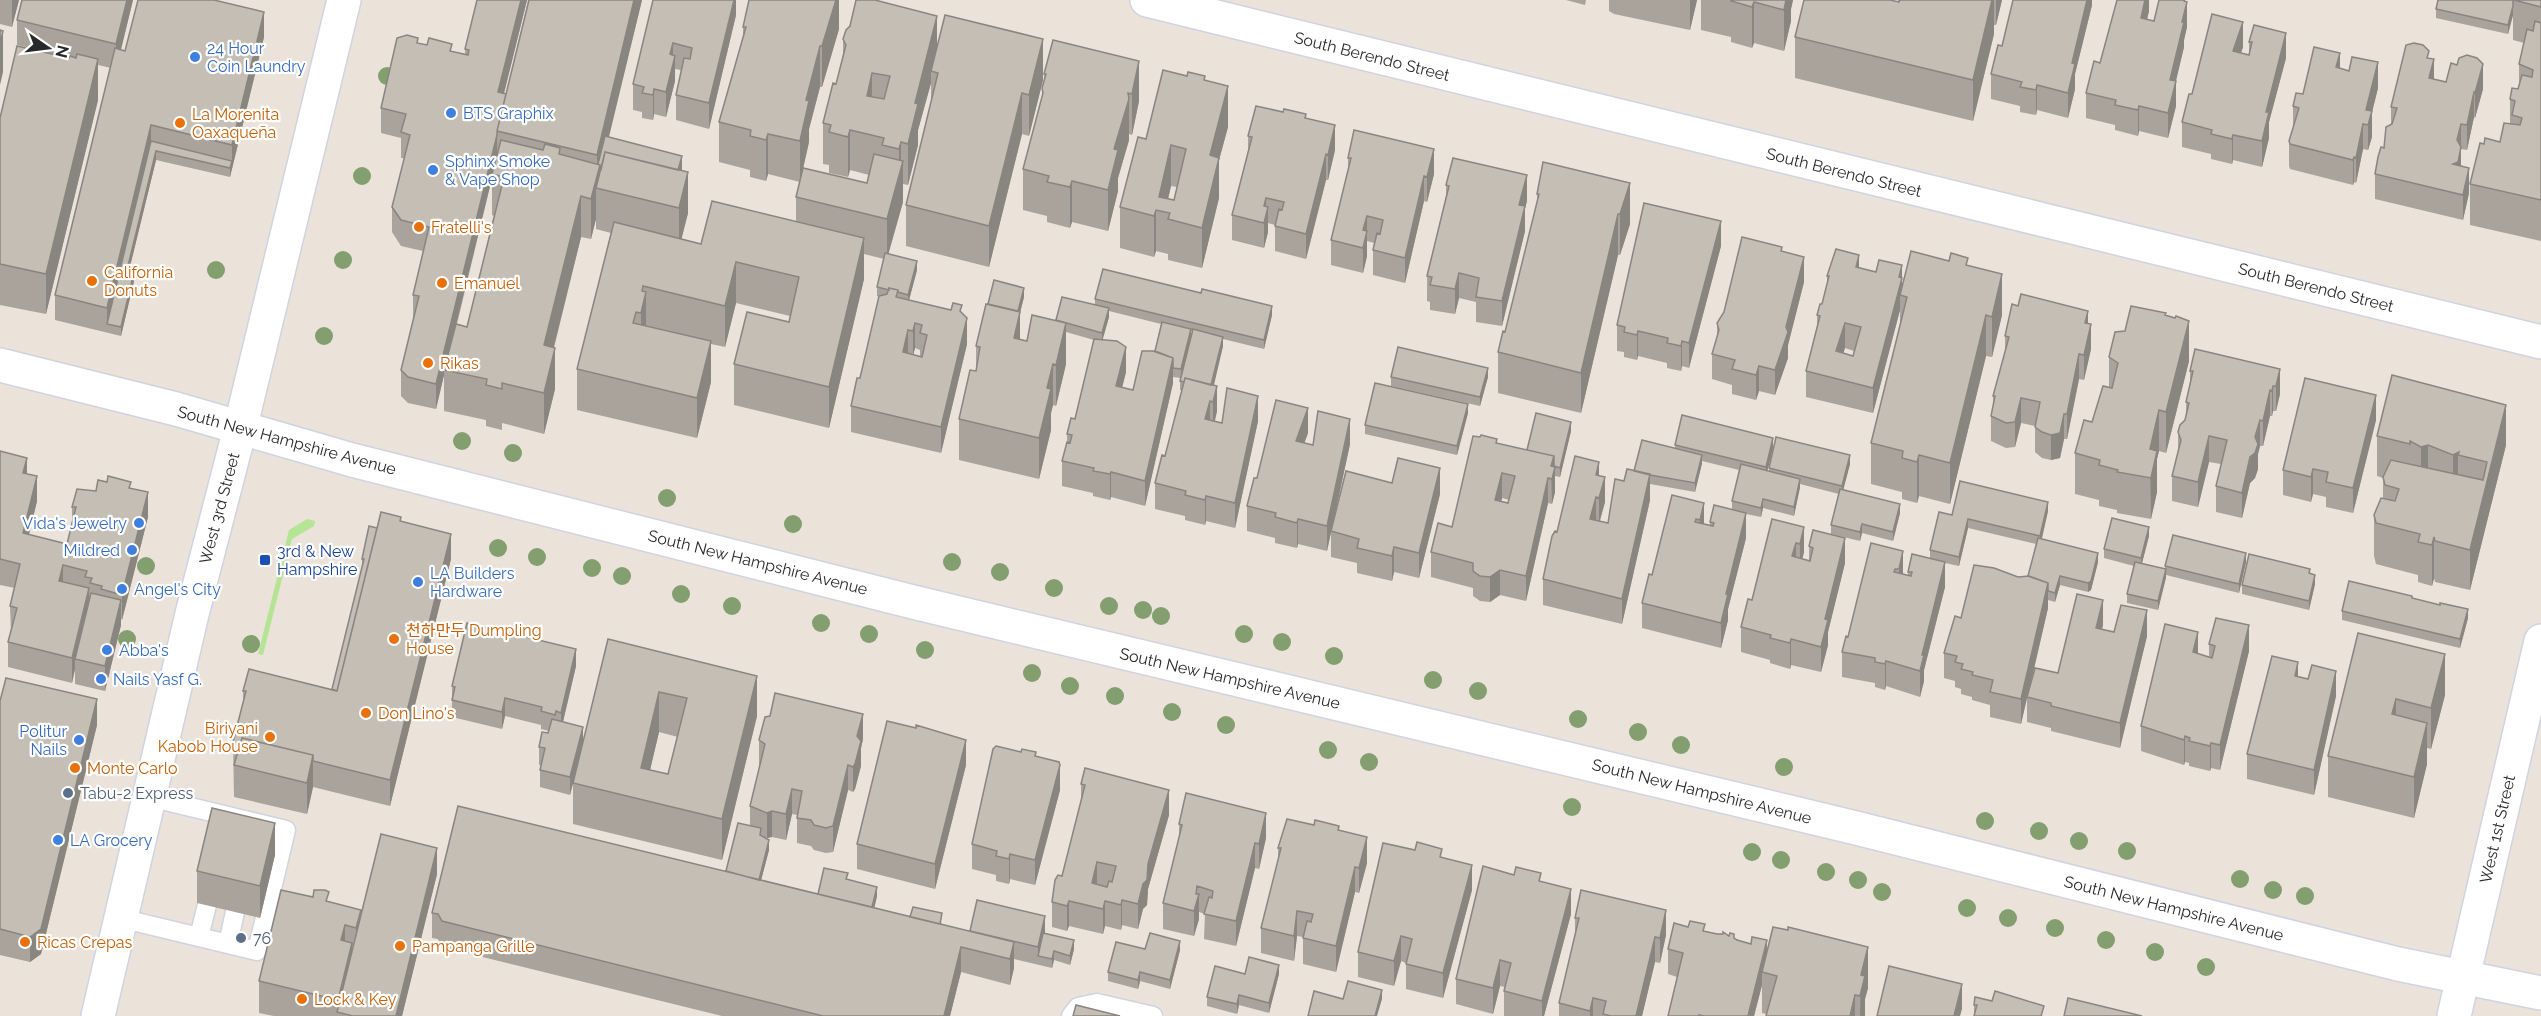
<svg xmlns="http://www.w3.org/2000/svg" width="2541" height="1016" viewBox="0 0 2541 1016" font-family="Raleway,'Noto Sans KR',sans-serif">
<rect width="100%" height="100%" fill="#ebe2da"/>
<path fill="#b5e494" d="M307,519L315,521L314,526L292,539L263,655L258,654L289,530Z"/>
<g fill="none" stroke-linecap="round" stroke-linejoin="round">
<defs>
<path id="lane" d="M120,918L257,951L286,830L149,797
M199,937L207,905
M228,944L235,912
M1071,1016L1078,1007L1097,1003L1153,1016"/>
<path id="street" d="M1147,0L2541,342
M0,365L176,409L352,460L913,602L1856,828L2398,964L2541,993"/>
<path id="secondary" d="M98,1016L192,614L240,429L344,0
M2454,1016L2541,641"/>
</defs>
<use href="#lane" stroke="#cfd4e2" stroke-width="21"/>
<use href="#street" stroke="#cfd4e2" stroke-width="36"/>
<use href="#secondary" stroke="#cfd4e2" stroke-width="36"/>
<use href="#lane" stroke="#fff" stroke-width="18"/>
<use href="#street" stroke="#fff" stroke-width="33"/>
<use href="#secondary" stroke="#fff" stroke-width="33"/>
</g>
<g fill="#839e6f">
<circle cx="387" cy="76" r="9"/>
<circle cx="362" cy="176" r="9"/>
<circle cx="343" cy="260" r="9"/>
<circle cx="216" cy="270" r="9"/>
<circle cx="324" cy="336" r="9"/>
<circle cx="462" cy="441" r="9"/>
<circle cx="513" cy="453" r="9"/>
<circle cx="667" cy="498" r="9"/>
<circle cx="793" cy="524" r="9"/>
<circle cx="498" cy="548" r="9"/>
<circle cx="537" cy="557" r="9"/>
<circle cx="952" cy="562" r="9"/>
<circle cx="146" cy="566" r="9"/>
<circle cx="592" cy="568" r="9"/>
<circle cx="1000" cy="572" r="9"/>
<circle cx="622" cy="576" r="9"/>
<circle cx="1054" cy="588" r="9"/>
<circle cx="681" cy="594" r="9"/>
<circle cx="732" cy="606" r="9"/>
<circle cx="1109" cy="606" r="9"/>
<circle cx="1143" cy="610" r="9"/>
<circle cx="1161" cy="616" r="9"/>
<circle cx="821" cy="623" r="9"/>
<circle cx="869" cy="634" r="9"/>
<circle cx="1244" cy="634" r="9"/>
<circle cx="127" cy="639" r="9"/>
<circle cx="1282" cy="642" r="9"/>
<circle cx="251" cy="644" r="9"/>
<circle cx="925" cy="650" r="9"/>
<circle cx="1334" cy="656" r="9"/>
<circle cx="1032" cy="673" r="9"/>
<circle cx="1433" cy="680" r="9"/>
<circle cx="1070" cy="686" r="9"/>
<circle cx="1478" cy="691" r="9"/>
<circle cx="1115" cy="696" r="9"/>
<circle cx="1172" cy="712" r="9"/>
<circle cx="1578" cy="719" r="9"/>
<circle cx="1226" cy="725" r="9"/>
<circle cx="1638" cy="732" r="9"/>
<circle cx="1681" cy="745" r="9"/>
<circle cx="1328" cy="750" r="9"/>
<circle cx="1369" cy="762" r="9"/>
<circle cx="1784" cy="767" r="9"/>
<circle cx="1572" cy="807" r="9"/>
<circle cx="1985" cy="821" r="9"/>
<circle cx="2039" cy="831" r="9"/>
<circle cx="2079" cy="841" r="9"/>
<circle cx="2127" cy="851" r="9"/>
<circle cx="1752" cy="852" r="9"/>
<circle cx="1781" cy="860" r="9"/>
<circle cx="1826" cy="872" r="9"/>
<circle cx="2240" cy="879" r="9"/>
<circle cx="1858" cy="880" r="9"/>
<circle cx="2273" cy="890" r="9"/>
<circle cx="1882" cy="892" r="9"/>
<circle cx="2305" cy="896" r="9"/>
<circle cx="1967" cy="908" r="9"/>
<circle cx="2008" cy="918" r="9"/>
<circle cx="2055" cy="928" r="9"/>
<circle cx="2106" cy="940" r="9"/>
<circle cx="2155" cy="952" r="9"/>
<circle cx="2206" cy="967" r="9"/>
</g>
<path fill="#a9a39c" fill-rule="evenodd" d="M0,0H19L12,27L0,24Z
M133,0L121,50L125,51L264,37L230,177L156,160L129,270L134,281L121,336L55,320V295L111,68L98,65V100L46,314L0,305V118L69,58L17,45V20Z
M477,0H642L608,137L682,171L688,213L681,239L701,244L796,221V197L867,183L869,175L850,170L848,177L829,173V165L823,164V123L836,84L843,54V39L937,44L1043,80L1029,136L1022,134L989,267L906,246V205L931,105V83L918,130V145L908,185L903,184V202L888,254L917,270L909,300L962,313L967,344L941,453L851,432V406L860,378L879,297L877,296V287L884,259L864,254V279L829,428L734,405V364L789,322L790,316L736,303L725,347L711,344V382L697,438L577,410V369L611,233L596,229V219L591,239L581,237L554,348L555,389L544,434L502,423V430L486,426V420L444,411V375L436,409L408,403L401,396V370L414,320H413V295L423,251L401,246L392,232V207L405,158H401V138L381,133V108L418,43L465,55V49ZM527,0L528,1L506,94H504ZM492,178V215L494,216L467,327L457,324ZM915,348L920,350V356L913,355Z
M653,0H736V15L709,129L676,120V95L681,70L675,69V81L666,117L654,114L653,120L642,118V112L633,110V84Z
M839,0V29L822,87H820L809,129V142L800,182L768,174L766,181L750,177V170L719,162V122L743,36V27Z
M1566,0H1586L1585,5Z
M1609,0H1697L1690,30L1614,14L1609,11Z
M1701,0H1793L1791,9V21L1784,51L1754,43L1752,48L1731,42V37L1701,30Z
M1898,0H2002L1996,25H1994V34L1973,121L1795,78V37L1898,2Z
M2092,0V5L2075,74V89L2068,118L2037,110L2036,115L2020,112V106L1991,99V74L2002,46Z
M2149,0V11L2147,20L2154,21L2185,0L2187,27L2184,40V47L2176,81V106L2168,138L2139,131L2138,136L2115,130V125L2086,118V93L2100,63Z
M2438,0H2541V241L2470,225V184L2484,144L2500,142L2510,124V99L2519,87V64L2524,43L2513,40V15L2508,34L2436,18V9Z
M2254,25L2286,58L2269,122V138L2262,167L2233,160L2232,164L2211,159V154L2182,147V122L2192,94L2243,47L2241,53L2249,55V42Z
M2429,58L2434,79L2483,89L2475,118L2474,117L2467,150L2461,149V166L2469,193L2463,220L2375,199V174L2391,124V107Z
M1139,61V101L1132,135L1129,134V140L1118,178V191L1108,231L1072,222L1070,228L1047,222V216L1023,210V169L1042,98V88L1044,81V74Z
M2340,68L2378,88L2372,112V137L2368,150L2363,149L2356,183L2354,182L2353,185L2290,169L2289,166V141L2293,129V106L2303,94Z
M1205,80L1228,127L1219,160V198L1202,268L1168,260V254L1156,251L1154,257L1120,248V207L1146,139ZM1171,186L1177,187L1174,200L1168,199Z
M1306,118L1335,150L1328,180H1326L1306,259L1275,251V225L1268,223V232L1264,248L1232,240V215L1248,151V136Z
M1348,158L1434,174L1427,202L1424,201L1405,283L1373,275V250L1374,243L1367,241V256L1363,273L1331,265V240L1348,171Z
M1630,183V224L1620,255H1618L1581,413L1498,393V352L1505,332L1537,202V194Z
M1446,185L1527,201L1525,208V231L1502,326L1476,322V302L1459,298L1455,314L1430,310V302L1427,301V276L1446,196Z
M1721,246L1689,368L1682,366L1681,371L1667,368V363L1638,356L1637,360L1624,357V352L1617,351V325Z
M1782,251L1804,282L1788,345V358L1775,395L1759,391L1756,400L1732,394V385L1712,379V354L1717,338V323Z
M1968,266L2002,315L1992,357L1986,356L1950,504L1919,496L1917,503L1902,499V492L1871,484V443L1900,326V310L1873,413L1806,397V371L1817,326V315L1822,304L1827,286V276L1859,267L1902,286ZM1845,348L1854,351L1853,356L1843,353Z
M1024,297L1020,312V339L1027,341L1056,321L1095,305V299L1272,315L1264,349L1223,339V346L1213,385L1217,411L1215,421L1222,423L1258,421L1235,528L1206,521L1205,525L1185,520V516L1155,509V483L1165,456L1182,390H1180V381L1193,332L1191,331L1181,378L1173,377V383L1145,506L1111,497L1110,500L1093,496V493L1062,486V461L1067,442V434L1075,419L1094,340L1066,332V364L1056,406L1053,405L1051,413V430L1039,479L959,460V419L976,371V346L988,304ZM1109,311L1161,324L1155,351L1133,390L1122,388L1126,372L1102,340L1109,317Z
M2166,315L2189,361L2166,453L2159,451L2157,459V492L2151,519L2117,513V510L2099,506V500L2075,494V453L2092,422L2109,387V357L2125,331Z
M2088,323L2091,349L2084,380L2079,379L2067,439H2064L2060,458L2051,460L2042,458L2035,452V426L2021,423L2015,447L2006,448L1991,441V416L1993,407V396L2005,352V336Z
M2280,369V394L2276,411H2273L2272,416H2270L2263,446H2260L2258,454V469L2255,478L2250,483L2242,518L2216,512V486L2221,464L2209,462L2198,507L2172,501V476L2178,450V432L2186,418V402L2190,383V371Z
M1391,377H1488L1480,406L1391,386Z
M1468,413L1457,455L1365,434V425Z
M2376,420L2353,513L2326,507V497L2313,494L2311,502L2283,495V470Z
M1571,431L1560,477L1555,476V492L1552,504L1548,503L1526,601L1500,595L1490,602L1480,601L1473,596V588L1431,577V552L1452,527L1497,443L1527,450ZM1502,498L1509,500L1508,503L1501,502Z
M1308,433L1304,443L1313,445L1350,444L1327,551L1298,544L1297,548L1275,543V538L1247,531V506L1257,478Z
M2377,436L2506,445L2470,590L2435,582L2434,578L2432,586L2418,582V575L2376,564L2374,556V515L2383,498V478L2377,476Z
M1675,445L1773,448L1767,471H1769V468L1850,464L1843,489L1900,513L1893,541L1862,533L1860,541L1831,534V525L1839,494L1800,484L1794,516L1763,508L1761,517L1746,514V538L1728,609V620L1721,648L1642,628V603L1652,575L1672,495L1704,524L1710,526V522L1732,510V501L1739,470L1702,461L1695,492L1650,484V500L1622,624L1543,605V579L1557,532L1599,476L1605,502L1600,521L1608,523L1624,481L1634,471L1675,448Z
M0,451L27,474L37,501L29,535L67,544L72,521V507L96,491L131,488L148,517L122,620L121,619V625L105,691L75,684V669L72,683L8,667V642L11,632L10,606L15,588L0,585Z
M1392,483L1440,494L1419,578L1394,572L1392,581L1357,573V563L1331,557V531Z
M2048,511L2042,539L2098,562L2091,590L2088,592L2060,585L2055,602L2048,600V608L2029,691L2058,673L2103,625L2102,629L2114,632L2147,636L2120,748L2051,731V728L2027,722V697L2021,724L1990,717V705L1972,700V697L1961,694V689L1955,687V681L1944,678V653L1961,618L2018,577L2028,576L2036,544L1968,528L1959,566L1945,563V587L1924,670V681L1920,697L1886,686L1885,690L1875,687V683L1842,677V652L1848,637L1871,543L1903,574L1908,575V572L1930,558V550L1952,515Z
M401,521L451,559L390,806L313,787L307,814L234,797L233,742L243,703V691L332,689L362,568V559L377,528Z
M1804,527V552L1802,559L1809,560V546L1813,530L1845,563L1828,632V645L1821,672L1791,665L1790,669L1770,663V660L1741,652V627L1752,600Z
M2149,536L2142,563L2165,569V566L2246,562L2239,593L2166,575L2158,610L2127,603V594L2134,566L2104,558V549Z
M2310,573L2315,584L2309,610L2242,594V585Z
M2412,598L2468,618L2460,648L2342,620V611Z
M2358,633L2445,695L2431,749L2427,748V764L2414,818L2328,797V756Z
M608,639L757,716L722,860L573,824V783L574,779L570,795L540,787V770L541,765H539V747L548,733L549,731L541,729V725L505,716L502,729L452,717V686L576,666L563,722L583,743ZM659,732L678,737L668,774L650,770Z
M2209,644L2249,651L2220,770L2211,768L2210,771L2189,766V763L2185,762L2184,765L2141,751V726L2198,654L2209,657Z
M2298,676L2308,679L2336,696L2314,795L2247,779V754Z
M0,701L97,725L41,954L30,962L0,955Z
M863,739L861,748V766L855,789L853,792L848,790L833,852L826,853L814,850L811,846L797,843V815L792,814L786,840L772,837L767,838L761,836L769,850L761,880L818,894L848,880L877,896L874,908L910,917L942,923V925L970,932L977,900L1045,933L1074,949L1070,965L1054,960L1052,968L1014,959V968L1010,985L961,972L950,1016H722L442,947L438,939L432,938V913L726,871L750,825V806L760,766L759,765V740Z
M1036,756L1060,790L1035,885L1010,879L1009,884L996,881V875L972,869V844Z
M966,765L935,889L857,869V844Z
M1081,784L1169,815L1148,889L1147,905L1143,909L1138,929L1122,925L1121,930L1105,926L1103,934L1069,926L1067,931L1052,927V902L1062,876L1081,802Z
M1179,824L1266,838L1259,869L1255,868L1236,946L1204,939L1205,914L1199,912V919L1194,936L1163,929V903L1179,837Z
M1339,830L1367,863L1359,893L1355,892L1336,972L1303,964V937L1297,936L1294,961L1261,953V928L1278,860V848Z
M275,855L260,918L197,903V871Z
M1442,857L1472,890L1443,998L1406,989V963L1401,961L1394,986L1358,977V952Z
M437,874L402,1016H274L259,1013V981L329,902L361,916Z
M1541,881L1571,914L1544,1016H1504V991L1505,987L1500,986L1493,1014L1456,1004V979Z
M1575,918L1666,935L1660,963L1655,962L1642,1016H1559V1003L1575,934Z
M1705,931L1734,938L1767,953L1868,988L1865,999V1016H1766V1014L1762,1013V985L1754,1016H1668L1677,977L1668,974V949Z
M1145,949L1180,950L1170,989L1140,981L1138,989L1108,981V972Z
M1245,974H1279L1269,1013L1239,1005L1237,1014L1207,1006V997Z
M1974,1005L2044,1016H1974Z"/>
<path fill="#89857f" d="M12,0H19L12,27Z
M127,0H133L116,69V44Z
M521,0H527L498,117V92Z
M634,0H642L601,170H600V189L596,188V219L591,239V199L597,169V155Z
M734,0H736V15L709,129V103Z
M836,0H839V29L822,87V46Z
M1690,0H1697L1690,30Z
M1786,0H1793L1791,9V21L1784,51V10Z
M1992,0H1994V34L1973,121V80Z
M1996,0H2002L1996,25Z
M2087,0H2092V5L2075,74V89L2068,118V93L2072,63Z
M2145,0H2149V11L2141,43V18Z
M2184,0H2185V9L2187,2V27L2184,40V47L2170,105V80L2182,22Z
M1754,2V43L1752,48V7Z
M2513,6V15L2508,34V25Z
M264,12V37L230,177V168L232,161V145Z
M937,16V57L931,71V83L918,130V145L908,185V144L915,103Z
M2243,22V47L2233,76V51Z
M3,31V72L0,85V44Z
M2286,33V58L2269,122V138L2262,167V141L2266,112Z
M1043,39V80L1029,136V95Z
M673,43V66L675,56V81L666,117V92L670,54Z
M820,46V87L809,129V142L800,182V141L806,100Z
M2340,53V79L2336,67Z
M98,59V100L46,314V274Z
M2434,59V85L2429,78Z
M1139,61V101L1132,135V94Z
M2378,62V88L2372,112V137L2368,150V125L2366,110Z
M2483,64V89L2475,118V93Z
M872,73V113L867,96Z
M2176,81V106L2168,138V113Z
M2037,85V110L2036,115V90Z
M1228,86V127L1219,160V198L1202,268V228L1210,155Z
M654,89V114L653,120V95Z
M2474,92V117L2467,150V125Z
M1022,93V134L989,267V226Z
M1129,99V140L1118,178V191L1108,231V190L1114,149Z
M2139,106V131L2138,136V110Z
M2363,124V149L2356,183V158Z
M2461,124V172L2453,164Z
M151,125V150L107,324V308Z
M1335,125V150L1328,180V155Z
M850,130V170L848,177V137Z
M768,134V174L766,181V140Z
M497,135V160L492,174V178L445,370H444V375L436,409V384Z
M2233,135V160L2232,164V139Z
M901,142V169L903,161V202L887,259V219L899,176V149Z
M1171,145V186L1165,212L1159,197Z
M1434,149V174L1427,202V177Z
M156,151V160L127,279V270Z
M1326,154V180L1306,259V234Z
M682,156V173L674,188Z
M2354,157V182L2353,185V160Z
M2469,168V193L2463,220V195Z
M688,172V213L679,249V208Z
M1527,175V201L1525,208V231L1502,326V301L1519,205Z
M1424,176V201L1405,283V258Z
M1072,181V222L1070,228V187Z
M1630,183V224L1620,255V214Z
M581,196V237L544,386V345Z
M1266,198V214L1268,207V232L1264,248V206Z
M1156,210V251L1154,257V216Z
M1618,214V255L1581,413V373Z
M1367,216V256L1363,273V230Z
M1721,221V246L1689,368V343Z
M864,238V279L829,428V387Z
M1859,255V280L1856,267Z
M1804,257V282L1788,345V358L1775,395V370Z
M917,261V270L908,304V295Z
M736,262V303L725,347V306Z
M1902,265V291L1900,295V310L1873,413V388Z
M134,272V281L121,336V327Z
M1459,273V298L1455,314V289Z
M2002,274V315L1992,357V317Z
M643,286V307L646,292V333L641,354V313Z
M1024,288V297L1015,333V324Z
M1272,306V315L1264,349V340Z
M1109,308V317L1102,342V333Z
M2088,311V336L2085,323Z
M1020,312V353L1014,338Z
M1986,315V356L1950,504V463Z
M967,318V344L941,453V427Z
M2189,321V361L2166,453V412Z
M915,323V348L913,356V331Z
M1066,323V364L1056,406V365Z
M1845,323V348L1836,377V351Z
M2091,324V349L2084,380V355Z
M1191,329V338L1181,378V369Z
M908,330V355L903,352Z
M1638,331V356L1637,360V335Z
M1223,337V346L1211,398V388Z
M711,341V382L697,438V398Z
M1682,341V366L1681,371V346Z
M1126,347V372L1116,411V386Z
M555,348V389L544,434V393Z
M2079,354V379L2067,439V414Z
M1173,358V383L1145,506V481Z
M1053,364V405L1051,413V430L1039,479V438L1047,388Z
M1759,366V391L1756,400V375Z
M1488,368V377L1480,406V397Z
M2280,369V394L2276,411V386Z
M1217,386V411L1213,427V402Z
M2273,386V411L2272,416V391Z
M2270,390V416L2263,446V421Z
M2376,395V420L2353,513V488Z
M1258,396V421L1235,528V503Z
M2021,398V423L2015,447V422Z
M1210,401V427L1205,419Z
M1468,404V413L1457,455V446Z
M2506,405V445L2470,590V550Z
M1308,408V433L1296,466V441Z
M2159,410V451L2157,459V492L2151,519L2150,449Z
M2064,414V439L2060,458L2051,460V435Z
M1350,419V444L1327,551V526Z
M2260,420V446L2258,454V469L2255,478L2250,483L2242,518V493Z
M1571,422V431L1560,477V468Z
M2209,436V462L2198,507V482Z
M1773,438V448L1766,477V467Z
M2428,445V485L2421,488V447Z
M2459,452L2458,455V493L2453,495V455Z
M1702,455V464L1695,492V483Z
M1850,455V464L1842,495V486Z
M1919,455V496L1917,503V462Z
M1554,456L1555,467V492L1552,504L1551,466Z
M27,458V483L23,473Z
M1599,462V487L1596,499V522L1590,519L1596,475Z
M1440,468V494L1419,578V553Z
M2313,469V494L2311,502V477Z
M1111,472V497L1110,500V474Z
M1502,473V498L1495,525V500Z
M1650,474V500L1622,624V599Z
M37,476V501L23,558V533Z
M1605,477V502L1599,523V498Z
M1548,478V503L1526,601V576Z
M1800,479V488L1794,516V507Z
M148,492V517L122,620V595Z
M1206,496V521L1205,525V500Z
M1763,499V508L1761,517V508Z
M2048,502V511L2040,545V536Z
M1704,503V528L1700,545V520Z
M1900,504V513L1893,541V532Z
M1746,513V538L1728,609V620L1721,648V623L1726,594Z
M1298,519V544L1297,548V523Z
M1968,519V528L1959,566V557Z
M1862,524V533L1860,541V532Z
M1804,527V552L1800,569V544Z
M2149,527V536L2141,567V558Z
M451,534V559L390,806V780Z
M2434,537V578L2432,586V545Z
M1845,538V563L1828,632V645L1821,672V647L1825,619Z
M1796,543V568L1792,556Z
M1394,547V572L1392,581V556Z
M1903,551V577L1899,595V569Z
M2098,553V562L2091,590L2088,592V583Z
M2246,553V562L2239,593V584Z
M1945,562V587L1924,670V681L1920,697V671L1922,655Z
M63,565V590L59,581Z
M2166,569V578L2158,610V601Z
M1500,570V595L1490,602V577Z
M2315,575V584L2309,610V601Z
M2060,576V585L2055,602V593Z
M2048,583V608L2021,724V699Z
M89,588V614L75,659V669L72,683V658Z
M121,600V625L105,691V666Z
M2103,600V625L2096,653V628Z
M2468,609V618L2460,648V639Z
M2147,610V636L2120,748V723Z
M2249,625V651L2220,770V745Z
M2198,632V657L2193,652Z
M1791,639V665L1790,669V643Z
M576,649V666L561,730V713Z
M2445,654V695L2431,749V708Z
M1886,661V686L1885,690V664Z
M2298,662V687L2295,676Z
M2336,671V696L2314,795V770Z
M757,676V716L722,860V819Z
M659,692V732L643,800L641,768Z
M505,698V716L502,729V712Z
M97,699V725L41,954L30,962V937Z
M2396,699V740L2392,714Z
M863,714V739L861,748V766L855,789L853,792V767L857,736Z
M2427,723V764L2414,818V777Z
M583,727V744L570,795V777Z
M2185,736V762L2184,765V740Z
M966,740V765L935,889V864Z
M2211,743V768L2210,771V746Z
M313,755V787L307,814V783Z
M848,765V790L833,852V826Z
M1060,765V790L1035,885V860Z
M792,789V814L786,840V814Z
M1169,790V815L1148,889L1147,905L1143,909L1138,929V904L1148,864Z
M772,811V837L767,838V813Z
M1266,813V838L1259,869V844Z
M275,823V855L260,918V886Z
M1367,837V863L1359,893V868Z
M769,840V850L757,896V887Z
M1255,843V868L1236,946V921Z
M437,848V874L402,1016H396Z
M1010,854V879L1009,884V859Z
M1097,862V887L1092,908V883Z
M1472,865V890L1443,998V973Z
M1355,867V892L1336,972V946Z
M1197,886V899L1199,894V919L1194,936V911L1196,894Z
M877,887V896L871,923V914Z
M1571,889V914L1544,1016H1542V1001Z
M1122,900V925L1121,930V905Z
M1069,901V926L1067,931V906Z
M1105,901V926L1103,934V909Z
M361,910V941L356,960V928Z
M1666,910V935L1660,963V938Z
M1297,911V936L1294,961V936Z
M1045,916V934L1038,956V965V947Z
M345,925V957L341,940Z
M1401,936V961L1394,986V961Z
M1655,937V962L1642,1016H1636Z
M1074,940V949L1070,965V956Z
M1767,940V965L1762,972V985L1754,1016H1748Z
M1180,941V950L1170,989V980Z
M1014,942V968L1010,985V959Z
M352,943V974L338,1012V1000Z
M961,947V972L950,1016H944Z
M1868,947V988L1865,999V1016H1860L1861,975Z
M1054,951V960L1052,968V959Z
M1500,960V986L1493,1014V988Z
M1279,965V974L1269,1013V1003Z
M1140,972V981L1138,989V980Z
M1962,984V1009L1960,1016H1954Z
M1382,990V999L1377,1016H1375Z
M1239,995V1005L1237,1014V1004Z
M1855,995V1016H1850Z
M1593,998V1016H1590V1011Z"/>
<path fill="#c4beb5" stroke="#89857f" stroke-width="1.5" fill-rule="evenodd" d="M22,0H127L116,44L17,20Z
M138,0H214L264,12L232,145L151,125L107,308L55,295L115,48L125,51Z
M477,0H521L498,92L506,94L497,131V135L436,384L408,377L401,370L419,296L413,295L429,227L401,220L392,207L410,135L401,132L406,114L381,108L397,38L407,35L418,38L417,43L427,45L429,38L452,44L450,51L468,55L469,50L465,49Z
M529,0H634L597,155L497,131Z
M653,0H734L709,103L676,95L684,58L690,59L692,48L673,43L670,54L675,56L666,92L654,89L653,95L642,93L644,87L633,84Z
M749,0H836L822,46H820L806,100L809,101L800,141L768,134L766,140L750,136L751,130L719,122L746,27H743Z
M856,0H875L937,16L915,103L918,104L908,144L901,142L899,149L882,145L884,138L850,130L848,137L829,132L831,125L823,123L833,83L836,84L846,45L843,39L846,30L850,26ZM872,73L890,76L884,99L867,96Z
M1731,0H1786L1784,10L1754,2L1752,7L1731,1Z
M1804,0H1890L1899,2L1900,0H1992L1973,80L1795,37Z
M2013,0H2087L2072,63L2075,64L2068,93L2037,85L2036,90L2020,87L2022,82L1991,74L1998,45L2002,46Z
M2117,0H2145L2141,18L2154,21L2159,0H2184V1L2187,2L2182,22H2184L2170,80L2176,81L2168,113L2139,106L2138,110L2115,105L2116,100L2086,93L2094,61L2100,63Z
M2438,0H2513V6L2508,25L2436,9Z
M2514,0H2541V7Z
M2212,14L2243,22L2233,51L2249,55L2252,42H2249L2254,25L2286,33L2266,112H2269L2262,141L2233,135L2232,139L2211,134L2212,130L2182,122L2189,94H2192Z
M945,15L1043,39L1029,95L1022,93L989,226L906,205L938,73L931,71Z
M2535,21L2541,23V200L2470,184L2480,143L2484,144L2485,138L2500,142L2504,123L2520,125L2522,118L2512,115L2515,101L2510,99L2512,88L2518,89L2522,75L2532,77L2533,70L2519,64L2527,29L2533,31Z
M0,30L3,31L0,44Z
M1053,40L1139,61L1132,94L1128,93L1129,99L1114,149L1118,150L1108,190L1072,181L1070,187L1047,182L1049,176L1023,169L1043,93L1042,88L1046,74H1044Z
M2414,43L2423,45L2429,51L2427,58L2434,59L2429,78L2446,82L2451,63L2457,65L2459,58L2467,55L2477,58L2483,64L2475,93L2474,92L2467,125L2461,124L2457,140L2461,147L2458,162L2453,164L2469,168L2463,195L2375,174L2378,157L2381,147L2384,148L2386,127L2392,124L2397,108L2391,107L2406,45Z
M17,46L69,58L70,56L76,58L77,54L98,59L46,274L0,264V118Z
M2314,47L2340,53L2336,67L2349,71L2352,57L2378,62L2366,110L2372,111L2368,125L2363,124L2356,158L2354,157L2353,160L2290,144L2289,141L2299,108L2293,106L2296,93L2303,94Z
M1163,70L1187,76L1188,72L1205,76L1204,80L1228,86L1210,155L1219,158L1202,228L1168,219L1170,213L1156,210L1154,216L1120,207L1138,137L1146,139ZM1171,145L1186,149L1174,200L1159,197Z
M1256,106L1283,112L1284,109L1306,114L1305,118L1335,125L1328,155L1326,154L1306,234L1275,226L1279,209L1282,210L1284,202L1266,198L1264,206L1268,207L1264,223L1232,215L1252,137L1248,136Z
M1354,130L1434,149L1427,177L1424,176L1405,258L1373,250L1377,233L1380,234L1383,220L1367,216L1363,230L1367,231L1363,248L1331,240L1351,158H1348Z
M605,136L682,156L678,170L605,152L601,170H600V165L598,164Z
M501,140L543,150L545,144L560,148L559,154L600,165L591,199L581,196L544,345L555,348L544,393L502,383V389L486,385L487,379L444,370L456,324L467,327L504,177L492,174Z
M151,141L232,161L230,168L156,151L127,270L134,272L121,327L107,324Z
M605,152L688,172L679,208L596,188Z
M874,154L903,161L887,219L796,197L803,168L867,183Z
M1453,158L1527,175L1519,205L1525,206L1502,301L1476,297L1479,278L1459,273L1455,289L1430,285L1432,277L1427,276L1449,186L1446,185Z
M1543,162L1630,183L1620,214H1618L1581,373L1498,352L1503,331L1505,332L1539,194H1537Z
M712,201L864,238L829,387L734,364L747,312L789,322L799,277L736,262L725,306L643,286L642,291L646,292L641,313L636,312L633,323L711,341L697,398L577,369L614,222L701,244Z
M1644,203L1721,221L1689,343L1682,341L1681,346L1667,343L1668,338L1638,331L1637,335L1624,332L1625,327L1617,325Z
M1742,237L1782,247L1781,251L1804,257L1786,327L1788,332L1775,370L1759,366L1756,375L1732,369L1735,360L1712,354L1719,330L1717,323L1724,312Z
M1836,249L1859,255L1856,267L1876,272L1879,260L1902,265L1899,277L1902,278L1873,388L1806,371L1820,316L1817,315L1820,304H1822L1829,276H1827ZM1845,323L1861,327L1853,356L1836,351Z
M1911,251L1949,261L1951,253L1968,258L1966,265L2002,274L1992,317L1986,315L1950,463L1919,455L1917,462L1902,458L1903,451L1871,443L1907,297L1900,295Z
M885,253L917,261L908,295L898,292V290L889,288V290L877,287Z
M1103,269L1201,293L1202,289L1272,306L1264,340L1095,299Z
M994,280L1024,288L1018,311L988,304Z
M889,288L898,290L896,297L951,310L953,303L962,305L960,311L967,318L941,427L851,406L857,378H860L879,296L887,294ZM915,323L922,325L920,333L927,335L922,357L903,352L908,330L913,331Z
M2021,294L2088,311L2085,323L2091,324L2084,355L2079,354L2067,414H2064L2060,433L2051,435L2042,432L2035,427L2040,402L2021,398L2015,422L2006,423L1991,416L1995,396H1993L2009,337L2005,336L2012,304L2018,306Z
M1062,297L1109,308L1102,333L1056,320Z
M986,304L1020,312L1014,338L1027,341L1032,315L1066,323L1056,365L1053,364L1047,388L1051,389L1039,438L959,419L970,370L976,371L980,347L976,346Z
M2131,306L2166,313L2165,315L2175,318L2176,316L2189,321L2166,412L2159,410L2150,449L2157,451L2151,478L2117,472L2118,470L2099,465L2100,460L2075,453L2084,420L2092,422L2103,386L2112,388L2118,363L2109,357L2115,332L2125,331Z
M1162,322L1191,329L1181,369L1173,368V358L1155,351Z
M1193,329L1223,337L1211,385L1185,378L1184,382L1180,381Z
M1094,339L1117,341L1126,347L1116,386L1133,390L1142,351H1153L1173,358L1145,481L1111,472L1110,474L1093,471L1094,468L1062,461L1067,442L1070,443L1072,435L1067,434L1071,418L1075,419Z
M1398,347L1488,368L1480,397L1391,377Z
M2195,349L2280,369L2276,386H2273L2272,391L2270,390L2263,421L2260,420L2255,437L2258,444L2255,453L2250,457L2242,493L2216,486L2227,440L2209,436L2198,482L2172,476L2181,440L2178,432L2180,425L2185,420L2189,403L2186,402L2193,371H2190Z
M2392,375L2506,405L2470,550L2435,541L2434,537L2432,545L2418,542L2420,534L2376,523L2374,515L2381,498L2395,501L2399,489L2385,485L2383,477L2391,460L2483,480L2487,462L2458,455L2459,452L2453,455L2428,445L2421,447L2410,441V444L2377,436Z
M1185,378L1217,386L1213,402L1210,401L1205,419L1222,423L1227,388L1258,396L1235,503L1206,496L1205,500L1185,495L1186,491L1155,483L1162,455L1165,456Z
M2305,378L2376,395L2353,488L2326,482L2328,472L2313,469L2311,477L2283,470Z
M1375,383L1468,404L1457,446L1365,425Z
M1276,400L1308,408L1296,441L1313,445L1318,411L1350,419L1327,526L1298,519L1297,523L1275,517L1276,513L1247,506L1254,478H1257Z
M1536,413L1571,422L1560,468L1554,466V456L1527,450Z
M1682,415L1773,438L1766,467L1675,445Z
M1481,435L1497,439L1496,443L1554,456L1551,466L1555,467L1552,479L1548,478L1526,576L1500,570L1490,577L1480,576L1473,571V563L1431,552L1438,523L1452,527L1473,436L1480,437ZM1502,473L1515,476L1508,503L1495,500Z
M1776,437L1850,455L1842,486L1769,468Z
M1642,440L1702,455L1695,483L1650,475L1634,471Z
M0,451L27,458L23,473L37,476L23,533L67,544L76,507H72L77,489L96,491L98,480L107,482L108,476L131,482L129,488L148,492L122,595L101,589L102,586L90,583L92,578L85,577L87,571L63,565L59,581L89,588L72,658L8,642L17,608L10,606L20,564L0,559Z
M1575,456L1599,462L1596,475L1605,477L1599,498L1596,497L1590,519L1608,523L1615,479L1624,481L1627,469L1650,474L1622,599L1543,579L1552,536L1555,531L1557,532Z
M1398,458L1440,468L1419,553L1394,547L1392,556L1357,548L1359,539L1331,531L1346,471L1392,483Z
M1741,464L1800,479L1794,507L1763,499L1761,508L1732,501Z
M1960,481L2048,502L2040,536L1968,519L1959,557L1930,550L1939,512L1952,515Z
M1840,489L1900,504L1893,532L1862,524L1860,532L1831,525Z
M1672,495L1704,503L1700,520L1696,519L1695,522L1713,526L1714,523L1710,522L1714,505L1746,513L1726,594H1728L1721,623L1642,603L1649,574L1652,575Z
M381,512L401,517L400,521L451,534L390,780L313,761V755L242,738L240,744L233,742L246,691H243L249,669L337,691Z
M2112,518L2149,527L2141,558L2104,549Z
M1772,519L1804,527L1800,544L1796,543L1792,556L1810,561L1813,548L1809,546L1813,530L1845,538L1825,619L1828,620L1821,647L1791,639L1790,643L1770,638L1771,635L1741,627L1748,599L1752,600Z
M369,526L377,528L337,691L332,689L364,559H362Z
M2173,535L2246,553L2239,584L2165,566Z
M2038,538L2098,553L2091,581L2088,583L2060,576L2055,593L2048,591V583L2028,576Z
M1871,543L1903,551L1899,569H1895L1894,572L1911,576L1912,572H1908L1912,554L1945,562L1922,655H1924L1920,671L1886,661L1885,664L1875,662V658L1842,652L1846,636L1848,637Z
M2249,554L2310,569L2309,573L2315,575L2309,601L2242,585Z
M2135,562L2166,569L2158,601L2127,594Z
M1974,565L1994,568L2018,577L2029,576L2048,583L2021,699L1990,692L1993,680L1972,675L1973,672L1961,669L1963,664L1955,662L1957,656L1944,653L1955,616L1961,618Z
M2349,581L2412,596V598L2440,605V603L2468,609L2460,639L2342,611Z
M91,593L121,600L105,666L75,659Z
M2077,594L2103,600L2096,628L2114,632L2121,605L2147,610L2120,723L2051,706V703L2027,697L2035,668L2058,673Z
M2216,618L2249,625L2220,745L2211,743L2210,746L2189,741L2190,738L2185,736L2184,740L2141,726L2165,624L2198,632L2193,652L2212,658L2215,646L2209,644Z
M467,623L576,649L561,713L556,711L555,715L541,711L542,707L505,698L502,712L452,700L455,687L452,686Z
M2358,633L2445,654L2431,708L2396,699L2392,714L2427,723L2414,777L2328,756Z
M608,639L757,676L722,819L573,783ZM659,692L687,698L668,774L641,768Z
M2272,656L2298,662L2295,676L2308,679L2312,665L2336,671L2314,770L2247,754Z
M6,678L97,699L41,929L30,937L0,929V701Z
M775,693L863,714L857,736L861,741L855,764L853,767L848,765L833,826L826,828L814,825L811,820L797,818L802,791L792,789L786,814L772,811L767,813L750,806L765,744L759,740L765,717L770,716Z
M552,719L583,727L570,777L540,770L545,748L539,747L542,732L548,733Z
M887,721L916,728V725L966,740L935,864L857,844Z
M242,738L313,755L307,783L234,765Z
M996,746L1021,752L1022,749L1036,752L1035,756L1059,762L1060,765L1035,860L1010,854L1009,859L996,856L997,851L972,844L993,749Z
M1085,768L1169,790L1148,864L1147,880L1143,884L1138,904L1122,900L1121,905L1105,901L1103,909L1069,901L1067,906L1052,902L1055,880L1058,875L1062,876L1085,785L1081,784ZM1097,862L1116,866L1112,882L1109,881L1107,887L1092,883Z
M1186,793L1266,813L1259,844L1255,843L1236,921L1204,914L1209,897L1212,898L1213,891L1197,886L1196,894H1199L1194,911L1163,903L1182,825L1179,824Z
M458,806L1014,942L1010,959L961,947L944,1016H823L442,921L438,914L432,913Z
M212,808L275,823L260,886L197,871Z
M1287,819L1314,825L1315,820L1339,826L1338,830L1367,837L1359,868L1355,867L1336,946L1303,938L1307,921L1311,922L1313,914L1297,911L1294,936L1261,928L1281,848H1278Z
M738,823L761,828L760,835L769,840L759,880L726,871Z
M381,834L437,848L396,1016H353L337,1012Z
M1417,842L1442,849L1440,857L1472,865L1443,973L1406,964L1412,939L1401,936L1394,961L1358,952L1383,843L1415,850Z
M1483,866L1514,875L1516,867L1541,873L1539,881L1571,889L1542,1001L1504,991L1511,963L1500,960L1493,988L1456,979Z
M824,868L848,873L846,879L877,887L872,907L818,894Z
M281,890L313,897L314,890H325L329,892L326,901L361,910L356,928L345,925L341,940L352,943L338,1000L259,981Z
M1581,890L1666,910L1660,938L1655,937L1636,1016H1611L1603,1014L1606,1001L1593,998L1590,1011L1559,1003L1579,918H1575Z
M977,900L1045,916L1038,947L970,931Z
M913,907L942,913L940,924L910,917Z
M1690,921L1705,924L1703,931L1717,934H1723V932L1729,936L1730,933L1734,934V938L1737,940L1751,944L1752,937L1767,940L1748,1016H1704L1699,1015V1016H1668L1683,953L1668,949L1674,923L1688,927Z
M1773,927L1788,930V927L1868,947L1861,975L1865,976L1860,996L1855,995L1850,1016H1766L1777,976L1762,972Z
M1043,933L1074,940L1070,956L1054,951L1052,959L1038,956Z
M1150,933L1180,941L1170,980L1140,972L1138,980L1108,972L1116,942L1145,949Z
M1249,957L1279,965L1269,1003L1239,995L1237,1004L1207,997L1215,966L1245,974Z
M1889,966L1962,984L1954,1016H1877Z
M1348,981L1382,990L1375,1016H1308L1314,991L1343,999Z
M1995,991L2044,1006L2041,1016H1974L1977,1005H1974L1975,997L1992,1001Z
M2068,998L2142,1016H2064Z
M1076,1005L1120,1016H1073Z"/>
<g fill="#3f7fe0" stroke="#fff" stroke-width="2">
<circle cx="195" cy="57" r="6"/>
<circle cx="451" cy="113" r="6"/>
<circle cx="433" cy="170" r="6"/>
<circle cx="139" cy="523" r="6"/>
<circle cx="132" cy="550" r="6"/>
<circle cx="418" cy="582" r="6"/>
<circle cx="122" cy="589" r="6"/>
<circle cx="107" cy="650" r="6"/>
<circle cx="101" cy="679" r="6"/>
<circle cx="79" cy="740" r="6"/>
<circle cx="58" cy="840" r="6"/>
</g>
<g fill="#e8710a" stroke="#fff" stroke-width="2">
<circle cx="180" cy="123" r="6"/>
<circle cx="419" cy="227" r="6"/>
<circle cx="92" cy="281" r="6"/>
<circle cx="442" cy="283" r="6"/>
<circle cx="428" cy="363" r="6"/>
<circle cx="394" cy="639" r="6"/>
<circle cx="366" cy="713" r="6"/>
<circle cx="270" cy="737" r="6"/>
<circle cx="75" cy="768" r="6"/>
<circle cx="25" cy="942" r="6"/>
<circle cx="400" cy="946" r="6"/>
<circle cx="302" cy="999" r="6"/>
</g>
<rect fill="#1a4fb4" stroke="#fff" stroke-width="2" x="259" y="554" width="12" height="12" rx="3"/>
<g fill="#5c6f8a" stroke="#fff" stroke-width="2">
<circle cx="68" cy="793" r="6"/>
<circle cx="241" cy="938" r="6"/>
</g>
<g text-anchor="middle" stroke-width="4.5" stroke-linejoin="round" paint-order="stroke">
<g font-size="16" fill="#366cbe" stroke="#fff" text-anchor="start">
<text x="207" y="54">24 Hour<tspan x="207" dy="18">Coin Laundry</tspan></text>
<text x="463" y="119">BTS Graphix</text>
<text x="445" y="167">Sphinx Smoke<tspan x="445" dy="18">&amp; Vape Shop</tspan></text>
<text x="127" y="529" text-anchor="end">Vida's Jewelry</text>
<text x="120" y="556" text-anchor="end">Mildred</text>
<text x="430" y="579">LA Builders<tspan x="430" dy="18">Hardware</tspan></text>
<text x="134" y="595">Angel's City</text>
<text x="119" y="656">Abba's</text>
<text x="113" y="685">Nails Yasf G.</text>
<text x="67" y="737" text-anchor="end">Politur<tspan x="67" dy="18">Nails</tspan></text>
<text x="70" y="846">LA Grocery</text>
</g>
<g font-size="16" fill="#292929" stroke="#fff">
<text transform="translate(1372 56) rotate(14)" y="6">South Berendo Street</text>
<text transform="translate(1844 172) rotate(14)" y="6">South Berendo Street</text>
<text transform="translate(2316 287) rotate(14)" y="6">South Berendo Street</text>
<text transform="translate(287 440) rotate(15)" y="6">South New Hampshire Avenue</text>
<text transform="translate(219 508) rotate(-75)" y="6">West 3rd Street</text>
<text transform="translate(758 562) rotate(14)" y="6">South New Hampshire Avenue</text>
<text transform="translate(1230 678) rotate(13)" y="6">South New Hampshire Avenue</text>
<text transform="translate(1702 791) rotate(14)" y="6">South New Hampshire Avenue</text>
<text transform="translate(2497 829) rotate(-77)" y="6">West 1st Street</text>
<text transform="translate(2174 908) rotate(14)" y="6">South New Hampshire Avenue</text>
</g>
<g font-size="16" fill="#c56008" stroke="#fff" text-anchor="start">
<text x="192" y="120">La Morenita<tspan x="192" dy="18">Oaxaqueña</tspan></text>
<text x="431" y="233">Fratelli's</text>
<text x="104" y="278">California<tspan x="104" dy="18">Donuts</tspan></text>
<text x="454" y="289">Emanuel</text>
<text x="440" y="369">Rikas</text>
<text x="406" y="636">천하만두 Dumpling<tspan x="406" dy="18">House</tspan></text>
<text x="378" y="719">Don Lino's</text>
<text x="258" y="734" text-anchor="end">Biriyani<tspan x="258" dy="18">Kabob House</tspan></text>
<text x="87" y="774">Monte Carlo</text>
<text x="37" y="948">Ricas Crepas</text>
<text x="412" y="952">Pampanga Grille</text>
<text x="314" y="1005">Lock &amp; Key</text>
</g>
<g font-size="16" fill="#164399" stroke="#fff" text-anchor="start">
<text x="277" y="557">3rd &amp; New<tspan x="277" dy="18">Hampshire</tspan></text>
</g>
<g font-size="16" fill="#4e5e75" stroke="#fff" text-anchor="start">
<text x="80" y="799">Tabu-2 Express</text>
<text x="253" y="944">76</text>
</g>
</g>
<g transform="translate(48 48) rotate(104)" stroke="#ffffff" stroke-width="4.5" paint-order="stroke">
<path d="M0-4.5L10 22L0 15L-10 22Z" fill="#292929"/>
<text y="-9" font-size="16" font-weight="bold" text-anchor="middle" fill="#292929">N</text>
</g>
</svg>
